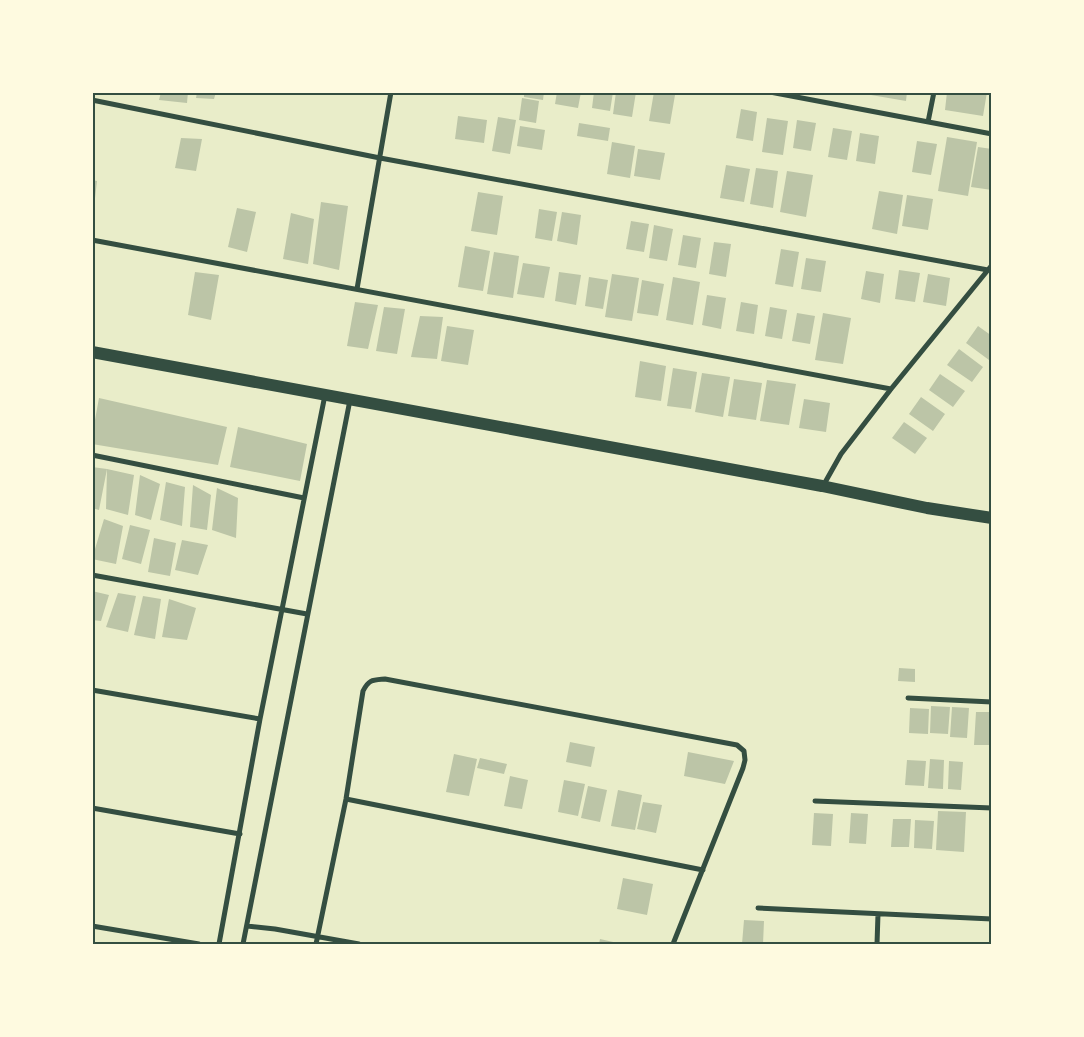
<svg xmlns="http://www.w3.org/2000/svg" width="1084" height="1037" viewBox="0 0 1084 1037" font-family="'Roboto Condensed',sans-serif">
<rect width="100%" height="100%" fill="#e9edc9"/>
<path fill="#bcc5a7" d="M161,92H188L187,103L159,100Z
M197,92H216L214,99L196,98Z
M524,92H544L543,100L524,97Z
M557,92H581L578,108L555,104Z
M594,92H613L610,111L592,108Z
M616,92H636L632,117L613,114Z
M654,92L675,95L670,124L649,121Z
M872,92H907L906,101L871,95Z
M947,92H987L983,116L945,110Z
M522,98L539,101L536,123L519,120Z
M741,109L757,112L753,141L736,138Z
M458,116L487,120L484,143L455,139Z
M498,117L516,120L510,154L492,151Z
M767,118L788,121L783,155L762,152Z
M797,120L816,123L811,151L793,148Z
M579,123L610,128L608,141L577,136Z
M520,126L545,130L542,150L517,146Z
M833,128L852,131L847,160L828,157Z
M860,133L879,136L875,164L856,161Z
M947,137L977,142L968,196L938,191Z
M181,138L202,139L196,171L175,168Z
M917,141L937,144L931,175L912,172Z
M612,142L635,146L630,178L607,174Z
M978,147L992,149V190L971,187Z
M638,149L665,153L660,180L634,176Z
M726,165L750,169L744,202L720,198Z
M756,168L778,171L773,208L750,204Z
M787,171L813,175L806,217L780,212Z
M92,180L97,181L94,207H92Z
M879,191L903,195L897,234L872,229Z
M478,192L503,196L497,235L471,231Z
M907,195L933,199L928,230L902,226Z
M321,202L348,206L339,270L313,264Z
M237,208L256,212L247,252L228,247Z
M539,209L557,212L552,241L535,238Z
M562,212L581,215L577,245L557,241Z
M291,213L314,219L308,264L283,259Z
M631,221L649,224L644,252L626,249Z
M654,225L673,229L667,261L649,258Z
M683,235L701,238L696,268L678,265Z
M714,242L731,244L726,277L709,274Z
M465,246L490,251L483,291L458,287Z
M781,249L799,252L793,287L775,284Z
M494,252L519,256L513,298L487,294Z
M806,258L826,261L821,292L801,289Z
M523,263L550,267L544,298L517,294Z
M899,270L920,273L915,302L895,299Z
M866,271L884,274L880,303L861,299Z
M195,272L219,275L211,320L188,315Z
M559,272L581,275L576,305L555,301Z
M612,274L639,278L632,321L605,317Z
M928,274L950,278L946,306L923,302Z
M589,277L608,280L603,309L585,306Z
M673,277L700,282L693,325L666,320Z
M642,280L664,284L658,316L637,313Z
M707,295L726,298L721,329L702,325Z
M355,302L378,305L368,349L347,346Z
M741,302L758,305L754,334L736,331Z
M384,307L405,309L397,354L376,351Z
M770,307L787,310L782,339L765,336Z
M797,313L815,316L810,344L792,341Z
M823,313L851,318L843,364L815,360Z
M420,316L443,317L437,359L411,357Z
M447,326L474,330L468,365L441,361Z
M978,326L992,336V357L989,360L966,343Z
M959,349L983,367L972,382L947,365Z
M640,361L666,366L661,401L635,397Z
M673,368L697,372L691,409L667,406Z
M702,373L730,377L723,417L695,412Z
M940,374L965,391L953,407L929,390Z
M734,379L762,383L756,420L728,416Z
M767,380L796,384L789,425L760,421Z
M921,397L945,414L933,431L909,414Z
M99,398L227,427L218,465L92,444V436Z
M804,399L830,403L826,432L799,428Z
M904,422L927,438L915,454L892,438Z
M238,427L307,444L300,481L230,467Z
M92,467L107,469L134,475L128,515L106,509L107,469L99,510L92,508Z
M140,475L160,484L151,520L135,515Z
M166,482L185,487L182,526L160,520Z
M193,485L211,495L207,530L190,527Z
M217,488L238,498L236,538L212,530Z
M104,519L123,526L116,564L92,559Z
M130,525L150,530L141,564L122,559Z
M154,538L176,543L170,576L148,572Z
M182,540L208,545L198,575L175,570Z
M92,591L109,595L101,621L92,620Z
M118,593L136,596L128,632L106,627Z
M143,596L161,599L155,639L134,635Z
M169,599L196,608L187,640L162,637Z
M899,668L915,669V682L898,681Z
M931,706L950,707L948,734L930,733Z
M952,707L969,708L967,738L950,737Z
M910,708L929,709L928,734L909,733Z
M976,712H992V745H974Z
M570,742L595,747L591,767L566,762Z
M688,752L734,761L725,784L684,776Z
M454,754L477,759L469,796L446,792Z
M480,758L507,764L504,774L477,768Z
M930,759L944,760L943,789L928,788Z
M907,760L926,761L924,786L905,785Z
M949,761L963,762L961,790L948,789Z
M510,776L528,780L522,809L504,806Z
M564,780L585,784L578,816L558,812Z
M588,786L607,790L600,822L581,818Z
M618,790L642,795L635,830L611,826Z
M643,802L662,805L656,833L637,829Z
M938,811L966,812L964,852L936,850Z
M814,813L833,814L831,846L812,845Z
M851,813L868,814L866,844L849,843Z
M893,819H911L909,847H891Z
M915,820L934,821L932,849L914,848Z
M623,878L653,884L647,915L617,909Z
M744,920L764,921L763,944H742Z
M600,939L622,944H599Z"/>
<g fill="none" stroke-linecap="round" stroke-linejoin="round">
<path stroke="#344e41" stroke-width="5" d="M770,92L992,134
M92,100L380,158L988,270
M928,122L934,92
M92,240L891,389
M357,289L391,92
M92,455L304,498
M823,486L841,454L891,389L992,265
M92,575L307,614
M92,690L260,719
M908,698L992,702
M346,799L703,870
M815,801L992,808
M92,808L240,834
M758,908L992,919
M92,926L199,944
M247,926L275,929L359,944
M219,944L260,719L325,395
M243,944L350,400
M316,944L346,799L363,691C369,679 373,680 385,679L737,745L744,751L745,760L743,768L673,944
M877,944L878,914"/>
<path stroke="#344e41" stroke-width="12" d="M92,352L822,486L927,508L992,518"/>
</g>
<rect width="1084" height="1037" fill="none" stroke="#fefae0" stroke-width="188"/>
<rect x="94" y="94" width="896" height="849" fill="none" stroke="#344e41" stroke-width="2"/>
</svg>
